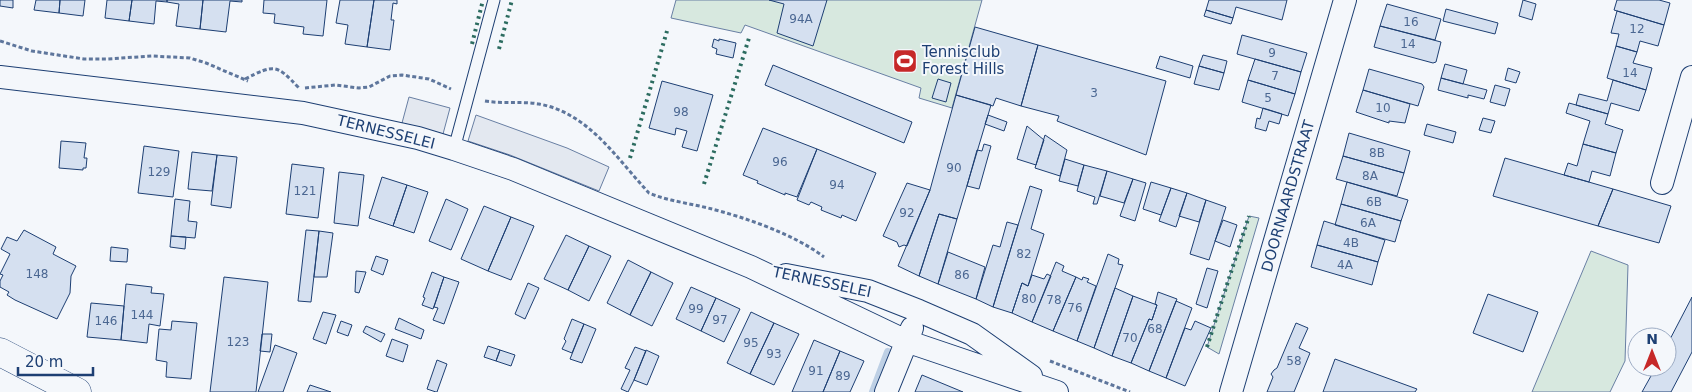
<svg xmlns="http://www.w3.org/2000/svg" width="1692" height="392" viewBox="0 0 1692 392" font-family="'DejaVu Sans',sans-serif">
<rect width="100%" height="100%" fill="#f4f7fb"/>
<path fill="#d7e8df" stroke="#687fa3" d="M676,0H982L952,108L919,98L921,88L745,25L741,33L671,18Z
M1249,216L1259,218L1219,354L1207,347Z
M1591,251L1628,265L1625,361L1610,392H1532Z"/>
<path fill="#e3e8f0" stroke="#687fa3" d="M409,97L450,108L443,134L402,123Z
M476,115L567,148L609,167L599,191L510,155L468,141Z"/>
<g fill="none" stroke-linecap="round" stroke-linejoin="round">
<path stroke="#bed0e5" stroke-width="8" d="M873,392L888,352"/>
</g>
<path fill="#d5e0f0" stroke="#1d3f73" d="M0,0H13V8L0,6Z
M36,0H60L59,13L34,10Z
M60,0H85L83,16L59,13Z
M107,0H132L129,21L105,18Z
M132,0H167V2L156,1L154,24L129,21Z
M167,0H203L200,29L176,26L179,4L167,2Z
M203,0H242V2L230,1L226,32L200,29Z
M264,0H327L323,36L303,34L304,27L274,23L275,14L263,13Z
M340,0H374L367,47L345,44L348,25L336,23Z
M374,0H397V4L393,3L391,20H394L390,50L367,47Z
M769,0H827L813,46L777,33L784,4Z
M1209,0H1287L1282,20L1236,7L1233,18L1206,10Z
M1523,0L1536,4L1532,20L1519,16Z
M1617,0H1659L1670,3L1664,25L1614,10Z
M1387,4L1441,19L1435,40L1380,26Z
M1446,9L1498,23L1495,34L1443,21Z
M1206,10L1233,18L1231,24L1204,16Z
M1617,11L1664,25L1658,46L1640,41L1637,52L1616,46L1619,34L1611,33Z
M1380,26L1441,42L1436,62L1433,63L1374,47Z
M975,27L1038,45L1021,106L996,98L993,106L956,95Z
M1242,35L1307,53L1301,72L1237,54Z
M714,39L719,41V39L736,43L733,58L716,54L717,49L712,47Z
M1038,45L1166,81L1146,155L1057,121L1059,116L1021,106Z
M1616,46L1637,52L1633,63L1652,68L1646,90L1607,78Z
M1203,55L1227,61L1224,73L1199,66Z
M1160,56L1193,66L1190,78L1156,68Z
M1255,59L1301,72L1295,94L1248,80Z
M1445,64L1467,70L1463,84L1441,78Z
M773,65L912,122L904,143L765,85Z
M1199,66L1224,73L1219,90L1194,84Z
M1508,68L1520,72L1516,83L1505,80Z
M1369,69L1422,84L1424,87L1418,106L1363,90Z
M1441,78L1487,90L1484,99L1468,95V98L1438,90Z
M938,79L951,83L946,102L932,98Z
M1248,80L1295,94L1288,116L1242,102Z
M1613,80L1646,90L1639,111L1611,103L1608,114L1576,105L1579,94L1607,101Z
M662,81L713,95L697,151L682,147L687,131L676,128L675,135L649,128Z
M1495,85L1510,89L1505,106L1490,102Z
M1363,90L1410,104L1405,123L1389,121V123L1356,112Z
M956,95L991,105L957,219L939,214L919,276L898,266L930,190Z
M1569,103L1608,114L1605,124L1623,130L1616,153L1583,144L1590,121L1566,113Z
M1263,108L1282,114L1279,124L1269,121L1266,131L1255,128L1257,118L1260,119Z
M988,115L1007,122L1004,131L985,124Z
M1483,118L1495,121L1491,133L1479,130Z
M1427,124L1456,132L1453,143L1424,135Z
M1027,126L1044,140L1036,165L1017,159Z
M763,128L817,149L797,197L785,193V195L757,183L758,181L743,175Z
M1349,133L1410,151L1404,173L1343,156Z
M1045,135L1067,150L1060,176L1035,168Z
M61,141L86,143L84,158H87L86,168H83V170L59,168Z
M984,144L991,146L979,189L967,186L977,150L982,151Z
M1583,144L1616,153L1610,176L1592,171L1589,182L1564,175L1568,163L1577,166Z
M144,146L179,151L173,197L138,193Z
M817,149L876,173L856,221L842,215L841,218L821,210L822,207L811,202L809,205L797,200Z
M192,152L217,155L212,191L188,189Z
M217,155L237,157L231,208L211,205Z
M1343,156L1404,173L1397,196L1336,179Z
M1505,158L1613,189L1598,226L1493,196Z
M1065,159L1084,165L1078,186L1059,181Z
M292,164L324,168L318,218L286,214Z
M1084,165L1107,171L1097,204H1093L1095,197L1077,191Z
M1107,171L1133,179L1124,203L1100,196Z
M339,172L364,175L358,226L334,223Z
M382,177L407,185L393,226L369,218Z
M1133,179L1146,183L1135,221L1120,216Z
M1151,182L1171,188L1161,215L1143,209Z
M1347,182L1408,200L1401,221L1341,204Z
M907,183L930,190L907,246L904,245L899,247L897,242L883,236Z
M407,185L428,192L414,233L393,226Z
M1030,186L1042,190L1031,229L1044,234L1028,286L1022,283L1012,313L993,307Z
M1171,188L1187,193L1176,227L1159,221Z
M1613,189L1671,206L1659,243L1598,226Z
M1187,193L1206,200L1199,222L1179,216Z
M175,199L190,201L188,221L197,222L195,238L171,236Z
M446,199L468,209L451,250L429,241Z
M1206,200L1226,207L1209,260L1190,254Z
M1341,204L1401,221L1395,242L1335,225Z
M484,206L511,217L488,271L461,259Z
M939,214L957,219L938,284L919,276Z
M511,217L534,226L511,280L488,271Z
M1223,220L1237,225L1230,247L1215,241Z
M1324,221L1385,240L1378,262L1317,245Z
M1007,222L1018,225L993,307L976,299L993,245L1000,247Z
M24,230L56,247L53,254L76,266L71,276L70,293L57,319L15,300L7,295L9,292L0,287V281L3,275L0,274L10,254L1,249L7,237L17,241Z
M306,230L319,231L311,302L298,301Z
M319,231L333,233L327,277H314Z
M566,235L589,246L568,290L544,279Z
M171,236L186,237L185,249L170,247Z
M1317,245L1378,262L1372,285L1311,267Z
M589,246L611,256L589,301L568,290Z
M111,247L128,249L127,262L110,261Z
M948,252L985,267L976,299L938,284Z
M1108,254L1119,259L1118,264L1123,265L1094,348L1077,341Z
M376,256L388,260L383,275L371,270Z
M628,260L651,272L630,315L607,303Z
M1056,262L1064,266L1062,271L1076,277L1053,331L1032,322Z
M1207,268L1218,271L1207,308L1196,304Z
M356,271L366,272L359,293L355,292Z
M432,272L444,277L433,309L422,305L425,298L423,297Z
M651,272L673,283L652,326L630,315Z
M1047,274L1051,276L1032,322L1012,313L1022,283L1028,286L1032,275L1044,279Z
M224,277L268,282L256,392H210Z
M444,277L459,282L444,324L433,320L438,308L434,307Z
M1076,277L1082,280L1083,277L1089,279L1087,282L1096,286L1077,341L1053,331Z
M528,283L539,288L525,319L515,314Z
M126,284L152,287L151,293L164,294L160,326L149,324L147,343L121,340Z
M691,287L716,298L701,331L676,319Z
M1115,288L1133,296L1112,356L1094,348Z
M1158,292L1177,299L1149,371L1131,363L1149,319L1152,320L1157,305L1155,304Z
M1488,294L1538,312L1523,352L1473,333Z
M1133,296L1157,305L1152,320L1149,319L1131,363L1112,356Z
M1692,297V352L1671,392H1642L1656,367H1667V345Z
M716,298L740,309L724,342L701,331Z
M1176,301L1192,308L1166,378L1149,371Z
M91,303L124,306L121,340L87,337Z
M323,312L336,315L326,344L313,339Z
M751,312L774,323L750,374L727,363Z
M399,318L424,330L421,339L395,329Z
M572,319L584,324L572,353L562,349L566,341L564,339Z
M172,321L197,323L191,379L166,377L167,362L156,360L159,329L171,330Z
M341,321L352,325L348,336L337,332Z
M1195,321L1211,328L1185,386L1166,378L1185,328L1191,330Z
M774,323L799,334L774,385L750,374Z
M1296,323L1308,328L1299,348L1310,353L1294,392H1267L1273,377L1271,374L1274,370L1277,368Z
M584,324L596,329L582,363L570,359Z
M366,326L385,334L381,342L363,332Z
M262,334H272L270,352L260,351Z
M392,339L408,345L403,362L386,356Z
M814,340L840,351L823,392H792Z
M275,345L297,353L283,392H258Z
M488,346L500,350L496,361L484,357Z
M635,347L646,351L634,380L628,392L621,389L630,370L625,368Z
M500,350L515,355L511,366L496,361Z
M646,350L659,356L647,385L634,380Z
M840,351L864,361L850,392H823Z
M1335,359L1417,389L1415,392H1323Z
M437,360L447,364L437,392H436L427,389Z
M922,375L963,392H915Z
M310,385L331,392H307Z"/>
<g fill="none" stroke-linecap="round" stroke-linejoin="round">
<defs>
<path id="lane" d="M454,149L494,0"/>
<path id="street" d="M0,77L303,113L418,138L454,149L513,169L751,267L906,341L1057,392
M1662,183L1692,77
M786,275L868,291L919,311L972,334L1031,376
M886,392L912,328
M1231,392L1345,0"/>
<path id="secondary" d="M0,352L77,392"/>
</defs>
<use href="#lane" stroke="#1d3f73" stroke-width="13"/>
<use href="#street" stroke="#1d3f73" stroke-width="24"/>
<use href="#secondary" stroke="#1d3f73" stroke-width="29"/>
<path stroke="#5e769c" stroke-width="3" stroke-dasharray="4 2.5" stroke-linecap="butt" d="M0,41L32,51L84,59H107L152,56L190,58L206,63L248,81
M245,79C275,64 276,64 299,88
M305,88L335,85L359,88L369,87L390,76L402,75L429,79L451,89
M485,101C503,104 521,101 539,104C589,113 617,159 649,193C668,201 688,203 708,208C744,217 794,234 824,257
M1050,361L1130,392"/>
<use href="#lane" stroke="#f4f7fb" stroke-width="11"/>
<use href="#street" stroke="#f4f7fb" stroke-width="22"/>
<use href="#secondary" stroke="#f4f7fb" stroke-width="28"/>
<path stroke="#2c6c60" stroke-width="4" stroke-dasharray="2.5 4" stroke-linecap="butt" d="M472,44L483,0
M499,49L512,0
M630,158L667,31
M704,184L749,38
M1207,347L1249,216"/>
</g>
<defs>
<symbol id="stadium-square" viewBox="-11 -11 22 22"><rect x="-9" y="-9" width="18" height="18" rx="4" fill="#c62828" stroke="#f4f7fb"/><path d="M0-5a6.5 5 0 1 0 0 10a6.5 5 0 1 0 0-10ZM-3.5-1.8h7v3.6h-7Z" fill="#fff"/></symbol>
</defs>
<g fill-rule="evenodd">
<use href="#stadium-square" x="891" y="47" width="28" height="28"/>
</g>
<g text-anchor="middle" stroke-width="4" stroke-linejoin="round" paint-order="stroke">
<g font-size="12" fill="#4b6792">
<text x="801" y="23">94A</text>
<text x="1411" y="26">16</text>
<text x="1637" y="33">12</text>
<text x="1408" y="48">14</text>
<text x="1272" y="57">9</text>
<text x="1630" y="77">14</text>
<text x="1275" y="80">7</text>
<text x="1094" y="97">3</text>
<text x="1268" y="102">5</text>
<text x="1383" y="112">10</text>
<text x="681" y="116">98</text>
<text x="1377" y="157">8B</text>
<text x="780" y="166">96</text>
<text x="954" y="172">90</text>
<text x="159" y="176">129</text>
<text x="1370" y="180">8A</text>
<text x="837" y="189">94</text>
<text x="305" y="195">121</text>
<text x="1374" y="206">6B</text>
<text x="907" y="217">92</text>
<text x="1368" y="227">6A</text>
<text x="1351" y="247">4B</text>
<text x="1024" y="258">82</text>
<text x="1345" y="269">4A</text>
<text x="37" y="278">148</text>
<text x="962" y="279">86</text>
<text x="1029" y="303">80</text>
<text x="1054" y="304">78</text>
<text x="1075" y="312">76</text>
<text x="696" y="313">99</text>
<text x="142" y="319">144</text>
<text x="720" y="324">97</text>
<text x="106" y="325">146</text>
<text x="1155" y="333">68</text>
<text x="1130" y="342">70</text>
<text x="238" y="346">123</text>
<text x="751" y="347">95</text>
<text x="774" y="358">93</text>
<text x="1294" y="365">58</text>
<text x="816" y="375">91</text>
<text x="843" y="380">89</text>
</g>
<g font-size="15" fill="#1d3f73" stroke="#f4f7fb" text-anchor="start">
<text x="922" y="57">Tennisclub<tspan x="922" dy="17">Forest Hills</tspan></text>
</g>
<g font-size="15" fill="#1d3f73" stroke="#f4f7fb">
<text transform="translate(386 132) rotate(14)" y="5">TERNESSELEI</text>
<text transform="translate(1288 196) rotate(-74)" y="5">DOORNAARDSTRAAT</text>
<text transform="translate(822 282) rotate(12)" y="5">TERNESSELEI</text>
</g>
</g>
<g transform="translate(1652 352)"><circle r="24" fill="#f4f7fb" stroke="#9eadc5"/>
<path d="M0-4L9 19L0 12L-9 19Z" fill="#c62828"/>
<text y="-8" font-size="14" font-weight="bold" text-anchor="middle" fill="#1d3f73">N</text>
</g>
<path d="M18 367v8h75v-8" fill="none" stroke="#1d3f73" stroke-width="2.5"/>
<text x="25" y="367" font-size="15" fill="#1d3f73" stroke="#f4f7fb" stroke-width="4" paint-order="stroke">20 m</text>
</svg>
